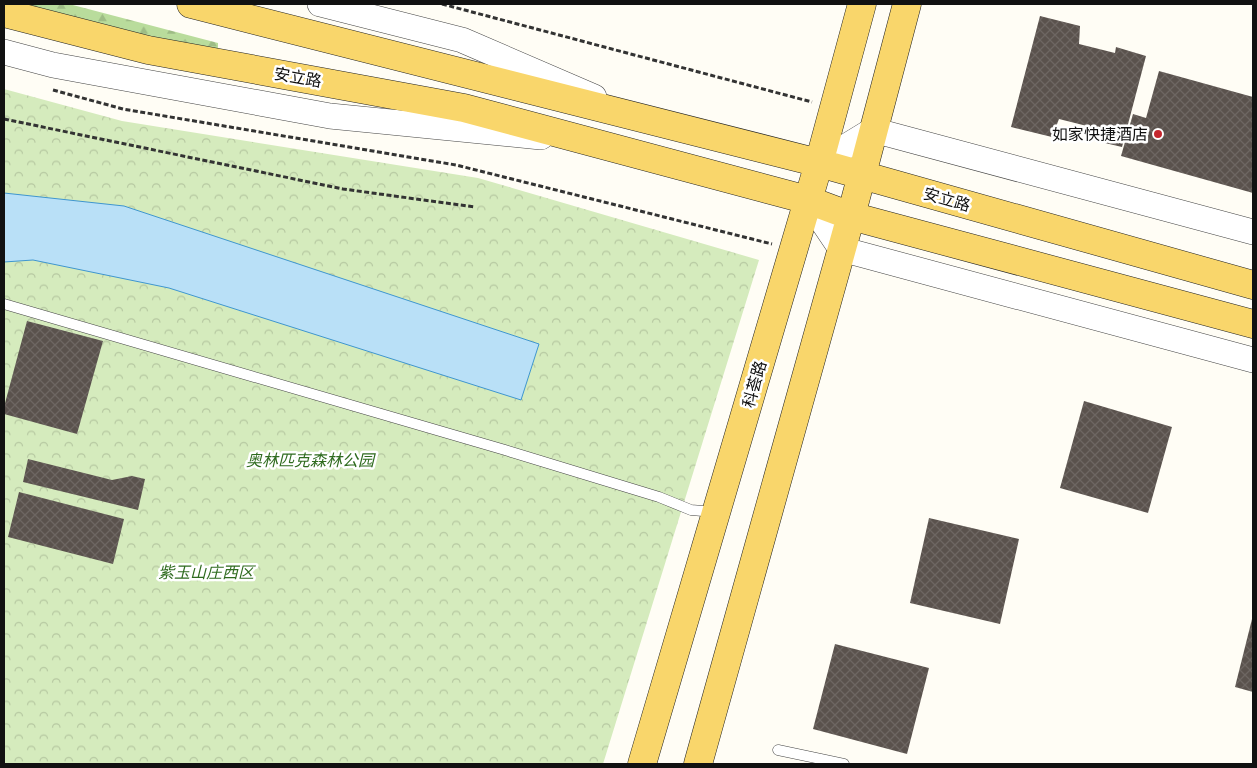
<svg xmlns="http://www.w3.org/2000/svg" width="1257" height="768" viewBox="0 0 1257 768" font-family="'Source Serif 4','Noto Sans SC',serif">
<defs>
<pattern id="forest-firs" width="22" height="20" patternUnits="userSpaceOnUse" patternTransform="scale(1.25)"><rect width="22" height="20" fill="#b9dc9c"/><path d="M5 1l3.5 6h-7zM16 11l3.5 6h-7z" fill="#9ebc85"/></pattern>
<pattern id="park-crowns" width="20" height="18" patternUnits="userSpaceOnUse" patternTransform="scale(1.25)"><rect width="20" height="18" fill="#d5ebbd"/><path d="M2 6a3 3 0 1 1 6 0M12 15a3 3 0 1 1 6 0" fill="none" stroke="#b6c8a1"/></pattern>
<pattern id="building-cross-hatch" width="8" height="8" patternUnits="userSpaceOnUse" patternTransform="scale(1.25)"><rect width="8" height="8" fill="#5a524d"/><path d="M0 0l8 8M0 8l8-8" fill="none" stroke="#6d6662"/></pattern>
</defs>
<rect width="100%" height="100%" fill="#fffdf5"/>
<path fill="url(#forest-firs)" d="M4,4H69L218,43V55Z"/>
<path fill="url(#park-crowns)" d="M4,89L122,121L478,178L759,260L603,764H4Z"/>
<path fill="#b9e0f7" stroke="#3f96cf" d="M4,193L124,206L539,344L521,400L169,288L33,260L4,262Z"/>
<path fill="url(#building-cross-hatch)" d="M1040,16L1080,26L1079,44L1115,53L1116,47L1146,56L1122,147L1092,140L1095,128L1059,119L1052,137L1011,127Z
M1159,71L1253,97V193L1121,156L1133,114L1146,118Z
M27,321L103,341L77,434L4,414V407Z
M1084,401L1172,427L1148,513L1060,488Z
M28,459L112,480L132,476L145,479L138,510L23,482Z
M19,492L124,519L113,564L8,537Z
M929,518L1019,539L1000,624L910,603Z
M1253,615V692L1235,687Z
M835,644L929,668L907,754L813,729Z"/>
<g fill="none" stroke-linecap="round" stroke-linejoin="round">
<defs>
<path id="service" d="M4,304L505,450L659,497L691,510L715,512
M778,750L844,764"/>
<path id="tertiary" d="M320,4L462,40L594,97
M4,52L53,65L330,116L541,137
M819,163L873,130L1253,232
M808,200L841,249L1253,360"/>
<path id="primary" d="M191,4L819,163L1253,285
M4,13L148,50L464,108L808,200L851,216L1253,324
M642,764L819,163L862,4
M698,764L851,216L907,4"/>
</defs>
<use href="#service" stroke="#444" stroke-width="11"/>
<use href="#tertiary" stroke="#444" stroke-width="26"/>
<use href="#primary" stroke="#222" stroke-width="29"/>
<path stroke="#333" stroke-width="3" stroke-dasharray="5 2.5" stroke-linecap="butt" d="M442,4L812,102
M53,90L123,109L456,165L772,244
M4,119L343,189L475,207"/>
<use href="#service" stroke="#fff" stroke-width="10"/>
<use href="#tertiary" stroke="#fff" stroke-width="25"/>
<use href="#primary" stroke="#f9d66b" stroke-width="28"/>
</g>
<circle fill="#c4262e" stroke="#fff" stroke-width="2" cx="1158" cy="134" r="5"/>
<g text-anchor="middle" stroke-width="5" stroke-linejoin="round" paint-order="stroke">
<g font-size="16" fill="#111" stroke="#fff">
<text transform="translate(298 77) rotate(10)" y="6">安立路</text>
<text transform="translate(947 199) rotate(16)" y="6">安立路</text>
<text transform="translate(754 384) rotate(-74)" y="6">科荟路</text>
</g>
<g font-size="16" fill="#111" stroke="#fff" text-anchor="end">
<text x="1148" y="140">如家快捷酒店</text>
</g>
<g font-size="16" font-style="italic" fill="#2f6b1f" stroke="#fff">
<text x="310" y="466">奥林匹克森林公园</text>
<text x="206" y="578">紫玉山庄西区</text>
</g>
</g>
<rect width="1257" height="768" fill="none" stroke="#111111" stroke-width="10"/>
</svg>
